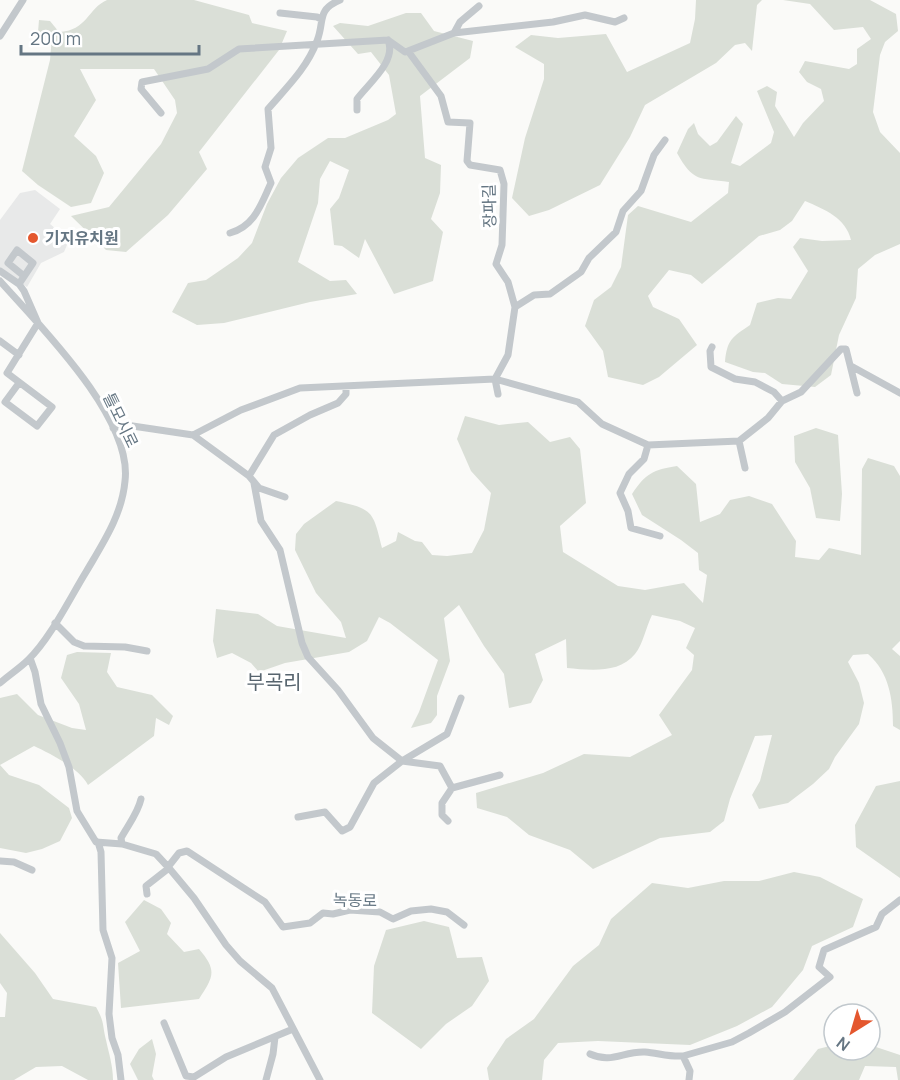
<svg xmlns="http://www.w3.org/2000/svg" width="900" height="1080" viewBox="0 0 900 1080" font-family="Manrope,'Noto Sans KR',sans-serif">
<rect width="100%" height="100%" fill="#fafaf8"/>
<path fill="#e8e9e9" d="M35,190L60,209L50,224L69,240L64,252L41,263L27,287L0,267V220L20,193Z"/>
<path fill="#dadfd7" d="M107,0H194L249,15L252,23L287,31L279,50L199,152L207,169L168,215L126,252L106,250L71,216L109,207L161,144L177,113L175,100L154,69H80L96,100L74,136L96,156L104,173L91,203L71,207L38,185L22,171L50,60L52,36L38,32L39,20L50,21L59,32C87,31 88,8 107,0Z
M696,0H762L757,5L752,51L745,43L735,45L716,63L645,105L630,137L600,185L549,210L529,216L512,198L525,138L544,79V64L515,47L531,35L558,38L606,34L627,72L690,43L695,19Z
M783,0H870L896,14L898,31L885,42L880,55L873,112L880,132L900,153V244L875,255L858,269L856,298L839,335L831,375L815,387L782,384L765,373L753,372L725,362C727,340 732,337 750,325L757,303L778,298L791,299L808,271L793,247L800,238L822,241L851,240C846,218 824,209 805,201L792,221L780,230L759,236L702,284L691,275L669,270L648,296L653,307L679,319L697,345L659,377L643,385L608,377L603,351L585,326L594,300L611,287L621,267L628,215L638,206L691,222L728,193L729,182C699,178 693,182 677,153L688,129L694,123L698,134L710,146L717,142L736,116L743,124L731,163L740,166L771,143L774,132L757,91L767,86L777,92L775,106L794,137L803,123L824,101L821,89L807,82L799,72L805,61L849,69L857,64V49L871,39L863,27L834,30L810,4Z
M406,13H421L434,31L473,41L470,58L420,96L425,158L441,165L440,193L431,219L443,232L433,281L394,294L365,239L359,258L342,246L334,245L330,209L339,198L349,170L330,161L320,179L318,203L298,262L330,281L346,280L357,294L310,302L224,323L197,325L172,312L188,283L206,280L238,258L252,243L267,204L281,178L298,158L328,138H345L388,120L396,114L389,75L371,52L358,54L333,26L340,23L368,26Z
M465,416L499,425L528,422L550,442L570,437L580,449L586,503L560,526L563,552L618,586L645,590L684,583L703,603L707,575L699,570L698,553L681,540L642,515L632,494C646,473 653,470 677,466L696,484L700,522L720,514L730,500L749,496L772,504L796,541L795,557L819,560L829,548L861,555L862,469L868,458L894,466L900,476V641L892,649L900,656V730L893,726C893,699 889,672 868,654L853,655L848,662L859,683L864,703L859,724L835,757L829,769L813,784L788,803L759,809L752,795L760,781L772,735L755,736L730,799L724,821L710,832L660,838L593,869L570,850L529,835L507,817L477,808L476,793L543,773L584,754L630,757L672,735L659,715L692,670L694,655L686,648L695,628L680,621L652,615C646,627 643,644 635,654C619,674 589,670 567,668L566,639L535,654L543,680L531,703L509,708L504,674L484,646L459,605L444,618L450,661L437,696V715L431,723L411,728L419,712L438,660L390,623L379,617L367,641L349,652L285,663L259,672L251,663L232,653L217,658L213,641L216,609L258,614L277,626L346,638L341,622L316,593L295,550L296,534L304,524L336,501C374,509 373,512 382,548L396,541L398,532L415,541L422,542L432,555L447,556L472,553L484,530L491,493L471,471L457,439Z
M816,428L838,435L842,494L840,521L816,518L810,488L795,462L794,436Z
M77,652L111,653L107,672L117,687L152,695L173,716L169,725L156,718L154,736L88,785C79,768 51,754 34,746L0,765L9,775L39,785L69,808L72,818L60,841L42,849L26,853L0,848V698L17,694L38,715L72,728L86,730L79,704L61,678L67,655Z
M900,781V878L856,847L855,825L876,786Z
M794,872L820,877L863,899L853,927L812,946L803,970L772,1007L737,1026L690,1045L598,1041L558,1043L544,1060L542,1080H489L487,1068L506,1039L534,1019L573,966L599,945L611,919L652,883L688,888L724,881H759Z
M144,900L161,909L171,923L167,934L184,952L199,949C218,971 213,977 199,999L121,1008L118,963L140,951L125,922Z
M424,921L449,927L457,958L482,957L489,981L472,1006L446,1024L421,1049L372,1013L374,966L386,930Z
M0,933L35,973L53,999L96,1007C105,1023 102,1024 106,1040C109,1054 113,1066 113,1080H88L62,1066L36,1067L14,1080H0V1017H5L7,993L0,983Z
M152,1039L156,1054L152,1076L154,1080H138L130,1064L139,1049Z
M834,1045V1050H870V1045L900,1055V1080H898L896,1067L865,1066L859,1080H793L818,1049Z"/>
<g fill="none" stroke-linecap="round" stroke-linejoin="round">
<path stroke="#c3c8cc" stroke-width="7" d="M280,13L317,17L321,19
M454,33L460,22L479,6
M0,36L23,0
M408,51L454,33L553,22L585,15L615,22L624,18
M357,110V99C369,83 397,61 388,40
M161,113L141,89L142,82L208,69L239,49L388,40L405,52L408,51L441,96L448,122L470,123L467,161L470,165L500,170L504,184L502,245L496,264L508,282L515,307
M230,233C255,226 261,204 271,183L265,167L271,148L268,109C287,87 307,68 317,41C325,21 316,10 340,0
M0,271L19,284
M0,281C40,326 133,418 125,481C122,515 103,543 86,572C70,598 50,639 28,660C20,668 9,675 0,683
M0,341L19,355
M712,347L710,351L711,367L735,379L755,382L774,392L782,401
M851,366L900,393
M19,383L5,402L37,426L52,407L7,373L38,323L24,291L19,284L33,263L17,250L8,263L24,276
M498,394L495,379L508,355L515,307L534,295L550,294L581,272L589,258L616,232L623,211L641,191L654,155L665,140
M113,428L126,425L193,435L241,410L300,388L495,379L578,402L602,424L648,445L739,441L768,418L782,401L801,392L841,349H846L857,393
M193,435L249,476L259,488L285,497
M739,441L745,468
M648,445L644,459L629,474L620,493L628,511L631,528L660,536
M249,476L274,435L310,415L338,403L346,394V386
M254,483L261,521L280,550L302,643L308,657L338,690L373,738L402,761L440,766L452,788L442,803V815L448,821
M55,623L74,642L84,646L125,647L147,651
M30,658L35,672L41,704L60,743L69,767L77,811L96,842L122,844L156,854L169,868L194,898L226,945L240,961L272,988L320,1080
M452,788L500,775
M298,817L325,812L342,831L350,827L374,783L402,761L447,734L461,698
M98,842L101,852L103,930L112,958L109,1014L112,1038L118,1055L121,1080
M122,844L121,838C128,825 138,813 141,799
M0,861L14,862L32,870
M168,867L179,853L187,851L265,902L283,927L310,923L323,913L333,914L350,910L380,912L393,919L411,911L431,909L447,912L464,925
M147,894L146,886L169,868
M164,1023L186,1076L194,1077L226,1057L293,1029
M590,1054C612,1064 623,1051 645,1052C658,1053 669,1057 683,1056L690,1071L689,1080
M683,1056L732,1042L749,1033L785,1012L830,977L819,967L824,950L876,927L882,914L900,900
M266,1080L273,1054L275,1037"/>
</g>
<circle fill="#e4572e" stroke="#fff" stroke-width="2" cx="33" cy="238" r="6"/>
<g text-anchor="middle" stroke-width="6" stroke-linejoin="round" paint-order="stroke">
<g font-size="16" fill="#657683" stroke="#fff">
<text transform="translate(489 206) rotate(-91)" y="6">장파길</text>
<text transform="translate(121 420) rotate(64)" y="6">틀모시로</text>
<text transform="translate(355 900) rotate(1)" y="6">녹동로</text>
</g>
<g font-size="16" font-weight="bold" fill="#657683" stroke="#fff" text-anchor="start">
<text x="45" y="244">기지유치원</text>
</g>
<g font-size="20" fill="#57646e" stroke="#fff">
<text x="274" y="689">부곡리</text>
</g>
</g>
<g transform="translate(852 1032) rotate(217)"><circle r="28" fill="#ffffff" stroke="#c1c8cd" stroke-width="1.5"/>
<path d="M0-4.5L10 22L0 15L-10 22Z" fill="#e4572e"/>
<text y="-9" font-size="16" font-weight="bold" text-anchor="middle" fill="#657683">N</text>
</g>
<path d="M21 45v9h178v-9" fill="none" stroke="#657683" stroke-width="3"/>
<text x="30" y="45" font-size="18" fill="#657683" stroke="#ffffff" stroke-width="4.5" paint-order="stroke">200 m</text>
</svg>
